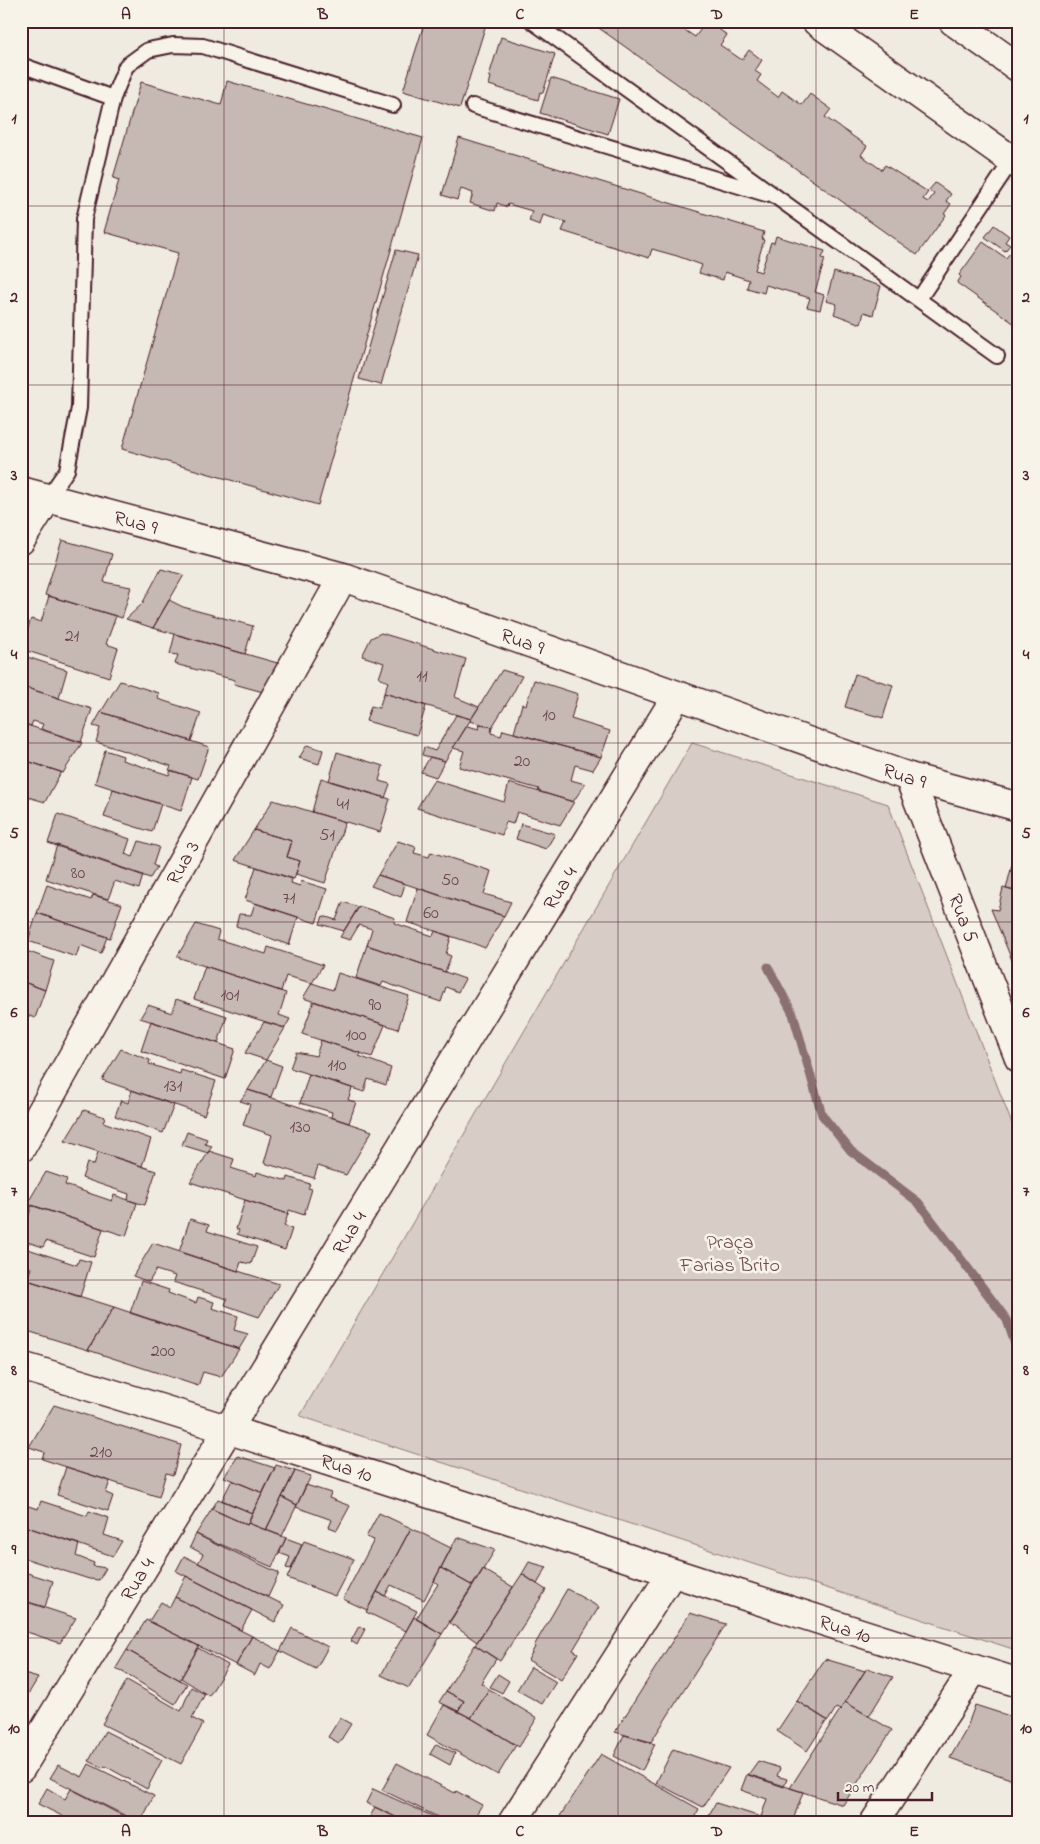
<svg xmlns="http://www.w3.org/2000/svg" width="1040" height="1844" viewBox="0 0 1040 1844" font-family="'Indie Flower',sans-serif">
<rect width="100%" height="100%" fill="#f0ebe0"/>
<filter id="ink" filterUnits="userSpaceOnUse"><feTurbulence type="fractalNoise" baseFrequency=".02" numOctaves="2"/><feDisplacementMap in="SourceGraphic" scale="10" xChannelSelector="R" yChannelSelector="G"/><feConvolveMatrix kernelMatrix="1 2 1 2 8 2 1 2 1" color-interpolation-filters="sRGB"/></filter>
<g filter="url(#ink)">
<path fill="#d8cdc6" stroke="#917678" d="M692,743L888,804L1019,1142V1651L300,1416Z"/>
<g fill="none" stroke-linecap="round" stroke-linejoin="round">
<path stroke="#8b6f72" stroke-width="9" d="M768,967L793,1014L822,1115L851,1151L918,1202L1007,1320L1019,1356"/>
</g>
<path fill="#c6b8b3" stroke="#4a1f2b" d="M425,21H487L460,108L403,91Z
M589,21H675L674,23L695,37L707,21L727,35L720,45L742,60L749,50L762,60L755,71L761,75L757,81L778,97L782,91L802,105L810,94L831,109L825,117L867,146L861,155L882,170L885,165L928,192L923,199L928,202L934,194L929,190L935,183L951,194L946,201L951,204L944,214L946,215L917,255Z
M501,37L555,54L543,93L540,92L538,100L489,85L491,77L489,76Z
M551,78L619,99L608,134L540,113Z
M227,81L423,138L318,505L122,449L178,253L104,232L119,180L113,178L141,82L221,105Z
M459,138L764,232L762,239L764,240L755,270L761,272L771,242L774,243L776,236L825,251L822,258L825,259L815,292L824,295L820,310L807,307L810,298L766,285L764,293L747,288L749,280L725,272L723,280L699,273L702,265L677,256L652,249L649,258L562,231L566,222L543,215L540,225L529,221L532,211L508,204L507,207L497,203L495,211L470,203L473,193L461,189L457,200L442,195Z
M994,225L1009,236L1005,242L1010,245L1005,251L985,237Z
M983,242L1006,258L1010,253L1015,257L1019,252V327L957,283L961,277L959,275Z
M396,250L418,255L381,385L359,379Z
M834,272L881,286L873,315L864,312L861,324L834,314L837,304L826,301Z
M62,540L112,554L104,582L131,587L122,618L45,595Z
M161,569L184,575L153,628L126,619L142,604Z
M49,596L116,616L106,644L118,648L109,677L21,649L31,619L41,622Z
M169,600L183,607L253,626L245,654L153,628Z
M381,633L466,659L455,697L479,707L471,719L384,693L388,682L379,678L384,663L362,656L371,638Z
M175,634L281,664L263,692L234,684L235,680L175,664L178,655L170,654Z
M21,655L67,670L59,698L21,686Z
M502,670L522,676L512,695L492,727L470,721Z
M855,674L893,685L883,718L845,707Z
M534,680L578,694L571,719L610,731L601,757L514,733L522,704L526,705Z
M120,681L159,693L158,699L201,713L191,741L101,712Z
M21,686L92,709L81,742L41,729L43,724L33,721L31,726L21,723Z
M384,693L426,706L417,735L366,721L371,706L379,708Z
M101,712L209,747L198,779L169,770L171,766L96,742L100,728L93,726Z
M456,715L471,719L445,761L422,755L424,747L435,751Z
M21,723L82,743L63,773L21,759Z
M480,724L492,727L491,733L501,736L503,730L601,757L593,770L575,765L571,780L585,784L573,802L538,791L539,789L459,767L464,751L453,748L467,726L479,729Z
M307,745L323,750L319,764L299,758Z
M105,750L123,756L122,760L169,775L171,770L192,777L181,811L95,783Z
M337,752L383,766L379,781L390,784L385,798L329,781Z
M430,757L445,761L436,777L421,772Z
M21,759L61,772L45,802L21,795Z
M321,778L390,799L380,832L312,812Z
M434,780L504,802L509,783L574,802L560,825L517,812L513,824L506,822L502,835L417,808Z
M113,789L161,804L152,832L104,817Z
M273,800L345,822L325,883L296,874L300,861L287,857L292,841L254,830Z
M58,814L130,839L125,854L133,857L139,841L159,847L153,865L157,867L150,878L48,843Z
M521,824L555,834L546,849L516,839Z
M254,830L292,841L287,857L300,861L294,879L235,860Z
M1019,837V892L1006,889Z
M398,841L416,847L414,853L429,857L431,852L491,871L484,894L511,902L504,916L378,875Z
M57,845L143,875L139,889L115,881L108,899L46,879Z
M256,867L292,879L291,883L300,886L301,881L327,889L316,923L245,900Z
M378,875L405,884L401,897L371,886Z
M47,885L91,900L93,895L122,904L110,938L37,913Z
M418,888L444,897L504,916L485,948L475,944L407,922Z
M1003,888L1019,892L1018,975L991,909L998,910Z
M343,902L359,907L344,931L320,924L323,916L336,920Z
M255,903L298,917L289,945L236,926L239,914L251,915Z
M359,906L395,918L394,923L433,936L435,931L451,937L446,954L451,956L445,972L367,945L372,929L359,925L350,940L340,937Z
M37,913L107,937L101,953L80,945L76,957L28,941Z
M196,924L219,931L217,939L266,954L268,947L323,965L312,983L286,976L281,991L177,957Z
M367,945L445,972L465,979L458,992L446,987L441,1002L383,982L381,986L356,978Z
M21,949L54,961L45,990L21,981Z
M205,966L286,993L279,1015L290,1019L285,1028L194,999Z
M338,973L409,996L398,1029L303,998L312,983L333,990Z
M21,981L45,990L35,1018L21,1013Z
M176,999L227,1016L218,1043L140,1018L148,1005L172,1013Z
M314,1001L385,1025L372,1057L302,1034Z
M151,1021L235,1049L225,1079L141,1051Z
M264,1022L285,1028L266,1060L245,1053Z
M321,1040L360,1053L359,1056L391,1068L386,1085L368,1079L364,1092L290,1068L296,1052L316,1056Z
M121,1049L150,1060L149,1064L180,1074L181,1070L216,1081L204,1115L102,1080Z
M266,1060L282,1066L271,1097L248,1090Z
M309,1074L352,1088L348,1100L356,1102L349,1123L331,1117L332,1112L300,1103Z
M132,1090L174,1105L163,1133L115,1116L121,1100L128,1103Z
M248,1090L348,1123L372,1131L346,1175L318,1166L314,1178L264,1163L272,1135L243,1125L250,1104L240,1101Z
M84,1110L105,1117L103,1122L151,1139L142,1166L65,1141Z
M187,1132L207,1139L205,1144L212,1146L208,1153L182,1145Z
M209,1151L234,1159L231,1168L256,1176L257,1172L287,1181L288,1177L310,1184L308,1188L312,1189L304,1215L289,1210L288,1214L190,1182Z
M98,1152L156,1171L145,1205L128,1200L129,1194L82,1178L87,1163L94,1165Z
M46,1172L67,1179L65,1185L112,1201L114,1195L137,1203L126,1236L27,1204Z
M245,1200L288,1214L284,1226L292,1229L285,1250L237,1234L239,1230L236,1229Z
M32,1205L103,1229L94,1257L46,1241L43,1247L21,1240Z
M190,1219L209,1225L207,1231L257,1247L251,1264L241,1262L238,1271L179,1252Z
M153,1243L238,1271L279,1284L259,1317L225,1305L227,1299L173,1282L175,1276L156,1270L149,1282L133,1276Z
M28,1249L77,1265L79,1259L91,1262L80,1297L27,1280L31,1268L23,1265Z
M21,1278L114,1307L88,1350L21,1329Z
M141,1281L169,1290L168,1293L196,1303L198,1297L214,1302L212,1308L238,1316L234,1330L248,1334L239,1349L130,1313Z
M114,1307L239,1349L221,1377L203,1372L198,1386L88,1350Z
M54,1405L181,1445L173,1475L166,1473L159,1497L42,1459L44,1452L29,1447Z
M238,1456L275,1468L263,1493L224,1477Z
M276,1465L295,1471L266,1530L248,1523Z
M66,1467L110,1481L106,1493L113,1496L108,1511L57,1495Z
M295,1471L311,1476L297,1505L282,1497Z
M232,1480L263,1493L252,1513L222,1500Z
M306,1485L331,1493L329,1498L350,1506L337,1530L329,1527L332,1520L296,1507Z
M282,1497L297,1505L282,1536L266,1530Z
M218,1499L252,1513L247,1525L212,1509Z
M41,1501L87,1516L89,1511L109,1518L104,1535L122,1541L113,1556L21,1525L22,1504L38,1509Z
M212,1509L247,1525L248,1523L286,1538L272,1567L220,1544L219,1546L196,1534Z
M379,1513L411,1528L367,1610L343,1599L374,1540L366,1537Z
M21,1525L79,1544L76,1556L94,1563L93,1566L106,1568L99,1580L89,1579L21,1557Z
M411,1528L451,1548L424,1600L391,1585L385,1596L377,1592Z
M196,1534L279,1573L268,1597L198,1563L203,1554L190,1547Z
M457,1537L495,1550L473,1586L441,1568Z
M286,1538L302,1544L291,1569L286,1568L290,1557L279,1553Z
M304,1541L354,1559L335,1596L287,1578Z
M184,1556L284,1605L275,1622L176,1571Z
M529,1562L547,1567L537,1584L522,1574Z
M441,1568L473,1586L442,1634L416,1619L438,1584L434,1581Z
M483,1569L513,1587L477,1642L449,1622Z
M21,1571L53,1581L45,1607L21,1600Z
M522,1574L546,1590L500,1661L475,1645Z
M186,1576L252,1610L241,1630L175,1597Z
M567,1589L599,1607L573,1650L578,1653L561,1680L528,1660L535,1647L534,1646Z
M377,1592L417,1611L406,1631L366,1612Z
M175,1597L252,1636L236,1665L149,1621L161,1602L170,1607Z
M21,1600L76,1618L60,1643L21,1630Z
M690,1613L726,1624L651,1742L615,1732Z
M414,1617L442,1634L409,1688L381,1675Z
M146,1620L199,1646L180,1680L127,1650Z
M359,1626L365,1629L357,1645L351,1641Z
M292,1628L328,1647L316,1669L280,1651Z
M252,1636L280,1651L270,1669L260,1664L255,1675L236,1665Z
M475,1645L496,1659L481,1683L489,1689L471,1718L458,1711L464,1701L446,1691Z
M198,1648L228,1665L209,1696L181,1678Z
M127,1650L187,1684L175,1704L116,1668Z
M825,1659L865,1671L840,1710L836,1708L828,1721L797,1701Z
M531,1667L556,1682L542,1704L517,1690Z
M867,1668L893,1677L869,1716L845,1702Z
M21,1673L38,1678L21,1706Z
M498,1674L509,1681L502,1693L490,1687Z
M127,1680L181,1711L191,1687L205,1694L192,1718L203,1724L181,1764L102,1724Z
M489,1689L537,1718L519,1747L471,1718Z
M446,1691L464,1701L458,1711L439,1702Z
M797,1701L827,1720L807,1751L777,1731Z
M845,1702L892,1730L843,1805L790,1788Z
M444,1705L471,1718L516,1745L498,1775L427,1735Z
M975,1705L1019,1719V1782L950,1758L966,1730Z
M340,1718L351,1724L339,1743L328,1737Z
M105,1731L162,1760L147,1789L105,1766L103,1768L89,1761Z
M624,1735L655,1744L642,1771L614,1756Z
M436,1744L455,1753L450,1765L430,1754Z
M673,1749L729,1768L703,1807L656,1783Z
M601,1754L699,1809L691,1823H572L560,1816Z
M758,1761L780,1768L777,1776L787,1779L784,1787L748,1775Z
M397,1763L455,1793L456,1791L482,1805L473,1819L468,1816L464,1823H443L440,1818L382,1790Z
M89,1764L154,1796L140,1823L50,1778L58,1765L82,1777Z
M747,1774L803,1792L792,1823H779L761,1817L767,1799L741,1790Z
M47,1788L65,1799L71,1789L137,1823H84L79,1820L76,1823L38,1804Z
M373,1789L441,1820L440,1823H408L366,1803Z
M716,1803L761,1817L765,1818L763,1823H704Z
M375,1807L408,1823H367Z"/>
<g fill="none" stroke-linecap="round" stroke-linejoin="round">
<defs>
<path id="lane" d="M532,21L997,356
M21,65L113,98
M473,106L766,194
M919,299L1012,160
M47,499L67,470L79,408L84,219L113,98L126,66L148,50L173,45L203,46L393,105"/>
<g id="street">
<path id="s1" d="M21,491L343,577L909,777L1019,807"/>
<path d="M21,540L47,499"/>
<path id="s2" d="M909,777L1019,1058"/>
<path id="s3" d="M21,1148L343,577"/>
<path id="s4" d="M21,1366C356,1466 686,1580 1019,1683"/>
<path id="s5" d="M21,1768L676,697"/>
<path d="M512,1823L672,1573"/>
<path d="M874,1823L974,1669"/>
</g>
<path id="primary" d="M816,21L1019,165
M953,21L1019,68"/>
</defs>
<use href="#lane" stroke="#4a1f2b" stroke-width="18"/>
<use href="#street" stroke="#4a1f2b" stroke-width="31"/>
<use href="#primary" stroke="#4a1f2b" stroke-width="31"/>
<use href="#lane" stroke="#f7f3e8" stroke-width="14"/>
<use href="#street" stroke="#f7f3e8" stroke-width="28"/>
<use href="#primary" stroke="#f7f3e8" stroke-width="28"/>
</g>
</g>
<path fill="none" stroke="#4a1f2b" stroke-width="1" stroke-opacity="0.55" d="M224,21V1823M422,21V1823M618,21V1823M816,21V1823M21,206H1019M21,385H1019M21,564H1019M21,743H1019M21,922H1019M21,1101H1019M21,1280H1019M21,1459H1019M21,1638H1019"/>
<g text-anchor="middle" stroke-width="5" stroke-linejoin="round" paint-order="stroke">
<g font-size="18" fill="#69454d">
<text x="72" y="641">21</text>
<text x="422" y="681">11</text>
<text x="549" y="720">10</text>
<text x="522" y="766">20</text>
<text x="343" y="809">41</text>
<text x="327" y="840">51</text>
<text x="78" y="878">80</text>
<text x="450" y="885">50</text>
<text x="289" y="903">71</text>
<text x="431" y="918">60</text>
<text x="230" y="1000">101</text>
<text x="375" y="1010">90</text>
<text x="356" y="1040">100</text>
<text x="337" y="1070">110</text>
<text x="173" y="1091">131</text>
<text x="300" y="1132">130</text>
<text x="163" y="1356">200</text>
<text x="101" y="1457">210</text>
</g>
<g font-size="20" fill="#4a1f2b" stroke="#f7f3e8">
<text dy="7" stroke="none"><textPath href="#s1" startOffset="119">Rua 9</textPath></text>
<text dy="7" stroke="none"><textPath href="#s1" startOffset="524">Rua 9</textPath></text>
<text dy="7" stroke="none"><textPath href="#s1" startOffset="929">Rua 9</textPath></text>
<text dy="7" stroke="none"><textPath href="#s3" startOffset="328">Rua 3</textPath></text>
<text dy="7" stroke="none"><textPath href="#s5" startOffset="1032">Rua 4</textPath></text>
<text dy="7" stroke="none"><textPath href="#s2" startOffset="151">Rua 5</textPath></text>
<text dy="7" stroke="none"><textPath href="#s5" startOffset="628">Rua 4</textPath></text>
<text dy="7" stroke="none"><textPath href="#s4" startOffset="341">Rua 10</textPath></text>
<text dy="7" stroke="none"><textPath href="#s5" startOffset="222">Rua 4</textPath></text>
<text dy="7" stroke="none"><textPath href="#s4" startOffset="865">Rua 10</textPath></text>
</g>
<g font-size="20" fill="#6e4a52" stroke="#f7f3e8">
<text x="730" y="1248">Praça<tspan x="730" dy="23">Farias Brito</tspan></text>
</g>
</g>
<rect width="1040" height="1844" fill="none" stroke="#f7f3e8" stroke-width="55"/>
<path d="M838 1792v8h94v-8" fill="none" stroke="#4a1f2b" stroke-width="2.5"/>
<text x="845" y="1792" font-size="15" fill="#4a1f2b" stroke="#f7f3e8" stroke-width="4" paint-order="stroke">20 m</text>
<rect x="28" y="28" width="984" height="1788" fill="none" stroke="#4a1f2b" stroke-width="2"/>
<g font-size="16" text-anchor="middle" font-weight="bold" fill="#4a1f2b">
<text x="126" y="19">A</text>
<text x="323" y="19">B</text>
<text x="520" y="19">C</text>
<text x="717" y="19">D</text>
<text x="914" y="19">E</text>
<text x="14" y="123">1</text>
<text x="1026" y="123">1</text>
<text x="14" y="302">2</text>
<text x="1026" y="302">2</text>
<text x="14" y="480">3</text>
<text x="1026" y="480">3</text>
<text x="14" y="659">4</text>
<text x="1026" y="659">4</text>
<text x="14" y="838">5</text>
<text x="1026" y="838">5</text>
<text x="14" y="1017">6</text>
<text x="1026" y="1017">6</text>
<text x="14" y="1196">7</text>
<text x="1026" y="1196">7</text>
<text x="14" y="1375">8</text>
<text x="1026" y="1375">8</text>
<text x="14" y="1554">9</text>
<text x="1026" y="1554">9</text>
<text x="14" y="1733">10</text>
<text x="1026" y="1733">10</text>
<text x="126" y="1836">A</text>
<text x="323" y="1836">B</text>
<text x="520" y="1836">C</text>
<text x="717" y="1836">D</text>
<text x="914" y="1836">E</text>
</g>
</svg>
